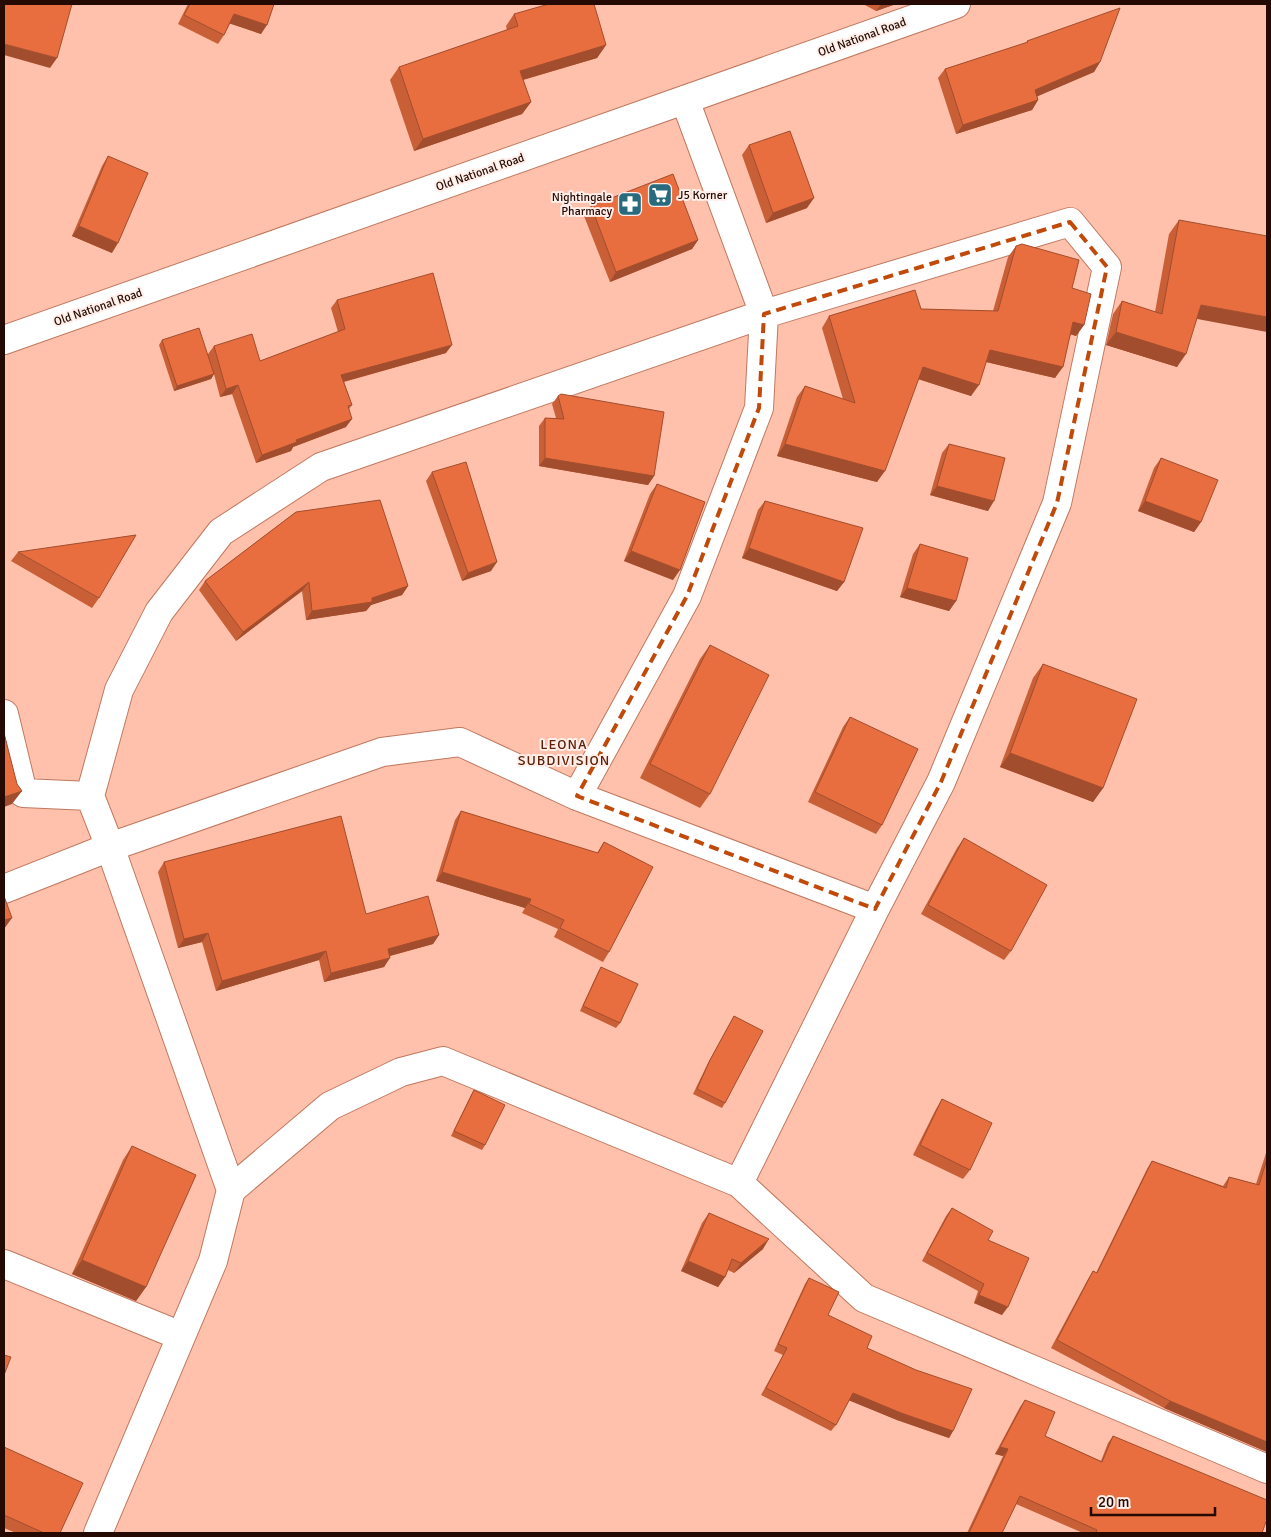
<svg xmlns="http://www.w3.org/2000/svg" width="1271" height="1537" viewBox="0 0 1271 1537" font-family="Signika,sans-serif">
<rect width="100%" height="100%" fill="#ffc1ab"/>
<g fill="none" stroke-linecap="round" stroke-linejoin="round">
<defs>
<path id="street" d="M4,714L23,793L90,796
M577,796L687,596L759,408L764,314L685,100
M4,889L110,847L382,752L460,742L577,796L875,909
M231,1190L330,1106L401,1072L443,1061L739,1183L864,1298L1267,1469
M4,1264L181,1336
M98,1533L213,1261L231,1190L110,847L90,796L119,690L159,612L221,532L321,467L764,314L1070,222L1107,267L1057,503L941,782L875,909L739,1183"/>
<path id="secondary" d="M4,340L956,4"/>
</defs>
<use href="#street" stroke="#c0785f" stroke-width="30"/>
<use href="#secondary" stroke="#c0785f" stroke-width="30"/>
<use href="#street" stroke="#fff" stroke-width="28"/>
<use href="#secondary" stroke="#fff" stroke-width="28"/>
</g>
<path fill="#c85f37" d="M188,4H274L261,34L230,23L224,35L218,44L178,24Z
M863,4H896L876,11Z
M514,14L606,45L597,58L523,80L531,102L522,114L414,151L390,80L399,67L507,30L506,26Z
M1027,41L1100,62L1094,72L1037,96L1038,100L1032,110L956,134L938,78L945,69L1026,43Z
M749,145L807,208L766,223L742,155Z
M108,156L112,253L72,236L102,166Z
M591,206L698,240L692,249L610,282L584,216Z
M1179,220L1197,319L1177,367L1106,345L1113,314L1122,301L1155,312L1169,234Z
M1016,246L1072,288L1084,325L1076,336L1071,334L1055,378L986,362L971,396L918,379L877,482L777,456L797,397L805,386L843,399L822,328L829,316L921,309L993,311L1008,257Z
M337,300L446,353L344,382L352,405L349,409L346,427L293,447L291,451L256,463L232,394L220,397L214,374L211,379L174,391L159,345L162,340L208,354L214,346L260,361L338,332L331,308Z
M558,396L654,476L648,485L539,466V426L545,418H556L552,404Z
M949,444L988,511L930,495L942,453Z
M1161,458L1201,522L1194,532L1138,511L1154,468Z
M432,472L491,571L462,581L426,481Z
M657,484L673,580L624,561L650,494Z
M765,501L844,582L837,591L742,558L758,510Z
M296,512L408,586L402,595L371,605L366,611L306,620L302,591L236,641L199,590L205,581Z
M920,544L956,601L949,611L900,597L913,554Z
M18,552L99,598L92,608L11,561Z
M710,645V794L700,808L640,778L700,659Z
M1043,664L1103,788L1093,802L1000,767L1033,678Z
M850,717L882,825L876,834L808,802L843,727Z
M461,811L597,853L604,842L609,952L603,962L554,937L558,929L522,913L525,908L436,881L455,820Z
M964,838L1011,951L1004,960L921,914L957,848Z
M164,862L366,914L439,935L433,944L390,956L384,967L324,982L319,960L216,991L202,942L178,948L158,872Z
M601,967L620,1023L616,1028L580,1011L598,972Z
M734,1016L725,1103L722,1108L693,1094L707,1065Z
M474,1090L485,1145L482,1150L451,1136L471,1095Z
M942,1099L970,1170L963,1179L913,1155L936,1109Z
M132,1146L146,1287L136,1301L72,1274L123,1160Z
M1267,1150V1452L1164,1408L1051,1348L1088,1279L1093,1271L1096,1273L1147,1169L1152,1161L1223,1186L1229,1177L1256,1184Z
M952,1208L988,1240L1002,1315L974,1303L978,1291L922,1261L946,1216Z
M709,1213L763,1249L734,1273L728,1270L725,1277L718,1287L681,1271L702,1223Z
M809,1278L828,1315L867,1348L953,1431L949,1438L897,1420L849,1400L836,1425L831,1431L761,1395L783,1355L774,1351L805,1284Z
M1025,1400L1045,1436L1101,1461L1108,1443L1113,1436L1262,1533H1083L1016,1504L1002,1533H967L1003,1456L995,1454L1020,1407Z
M4,1447L60,1533H16L4,1528Z"/>
<path fill="#a24d2d" d="M881,4H896L876,11Z
M234,14L267,25L261,34L228,23Z
M4,44L57,58L50,68L4,55Z
M606,45L597,58L512,83L520,71Z
M1100,62L1094,72L1029,100L1035,90Z
M1038,100L1032,110L956,134L963,125Z
M531,102L522,114L414,151L423,139Z
M814,198L807,208L766,223L773,213Z
M79,226L118,243L112,253L72,236Z
M698,240L692,249L610,282L616,272Z
M1201,305L1267,317V332L1192,318Z
M1073,322L1084,325L1076,336L1066,333Z
M1116,332L1186,354L1177,367L1106,345Z
M452,345L446,353L335,384L341,375Z
M990,350L1063,367L1055,378L982,361Z
M923,367L979,385L971,396L915,378Z
M214,374L211,379L174,391L177,386Z
M238,385L232,394L220,397L226,389Z
M352,419L346,427L293,447L291,451L256,463L262,455L296,440Z
M785,444L885,471L877,482L777,456Z
M545,458L654,476L648,485L539,466Z
M937,486L994,501L988,511L930,495Z
M1145,501L1201,522L1194,532L1138,511Z
M749,548L844,582L837,591L742,558Z
M631,551L680,570L673,580L624,561Z
M497,562L491,571L462,581L468,573Z
M309,582L302,591L236,641L243,632Z
M408,586L402,595L371,605L366,611L306,620L312,611L372,598Z
M907,588L956,601L949,611L900,597Z
M1010,753L1103,788L1093,802L1000,767Z
M22,791L12,804L4,807V797Z
M442,872L531,899L525,908L436,881Z
M12,918L4,929V920Z
M208,933L202,942L178,948L184,939Z
M439,935L433,944L382,958L388,949Z
M326,951L319,960L216,991L222,981Z
M390,958L384,967L324,982L331,973Z
M769,1239L763,1249L734,1273L741,1263Z
M82,1260L146,1287L136,1301L72,1274Z
M688,1261L725,1277L718,1287L681,1271Z
M979,1295L1008,1307L1002,1315L974,1303Z
M853,1393L953,1431L949,1438L897,1420L848,1400Z
M1170,1401L1267,1442V1452L1164,1408Z
M1000,1447L1008,1449L1003,1456L995,1454Z"/>
<path fill="#e86e40" stroke="#a24d2d" d="M4,4H72L57,58L4,44Z
M190,4H274L267,25L234,14L224,35L184,15Z
M549,4H594L606,45L520,71L531,102L423,139L399,67L518,26L514,14Z
M1120,8L1100,62L1035,90L1038,100L963,125L945,69L1028,42L1027,41Z
M790,131L814,198L773,213L749,145Z
M108,156L148,173L118,243L79,226Z
M673,174L698,240L616,272L591,206Z
M1179,220L1267,236V317L1201,305L1186,354L1116,332L1122,301L1162,314Z
M1022,244L1079,260L1072,288L1091,294L1084,325L1073,322L1063,367L990,350L979,385L923,367L885,471L785,444L805,386L855,403L829,316L915,290L921,309L998,311L1016,246Z
M433,273L452,345L341,375L352,405L348,406L352,419L296,440L297,442L262,455L238,385L226,389L214,346L252,334L260,361L345,329L337,300Z
M199,328L214,374L177,386L162,340Z
M561,394L664,412L654,476L545,458V418L564,419L558,396Z
M949,444L1005,458L994,501L937,486Z
M1161,458L1218,480L1201,522L1145,501Z
M466,462L497,562L468,573L432,472Z
M657,484L705,502L680,570L631,551Z
M380,500L408,586L372,598V602L312,611L309,582L243,632L205,581L296,512Z
M765,501L863,528L844,582L749,548Z
M136,535L99,598L18,552Z
M920,544L968,558L956,601L907,588Z
M710,645L769,675L710,794L650,764Z
M1043,664L1137,699L1103,788L1010,753Z
M850,717L918,749L882,825L815,792Z
M4,733L17,784L22,791L4,797Z
M461,811L598,853L604,842L653,867L609,952L560,928L564,920L529,904L531,899L442,872Z
M341,816L366,914L428,896L439,935L388,949L390,958L331,973L326,951L222,981L208,933L184,939L164,862Z
M964,838L1047,885L1011,951L928,905Z
M4,896L12,918L4,920Z
M601,967L638,984L620,1023L583,1006Z
M734,1016L763,1031L725,1103L697,1089L710,1060Z
M474,1090L505,1105L485,1145L454,1131Z
M942,1099L992,1123L970,1170L920,1145Z
M132,1146L196,1175L146,1287L82,1260Z
M1267,1159V1442L1170,1401L1057,1340L1093,1271L1097,1273L1152,1161L1226,1188L1229,1177L1259,1185Z
M952,1208L993,1231L988,1240L1029,1258L1008,1307L979,1295L984,1284L927,1253Z
M709,1213L769,1239L741,1263L732,1259L725,1277L688,1261Z
M809,1278L839,1292L828,1315L872,1336L867,1348L916,1370L972,1389L953,1431L901,1413L853,1393L836,1425L766,1388L787,1348L778,1344Z
M4,1355L11,1357L4,1375Z
M1025,1400L1055,1412L1045,1436L1102,1462L1113,1436L1267,1500V1519L1262,1533H1096L1097,1530L1020,1496L1002,1533H969L1008,1449L1000,1447Z
M4,1447L83,1483L60,1533H44L4,1515Z"/>
<path fill="none" stroke="#c1490a" stroke-width="4" stroke-dasharray="10 6" stroke-linejoin="round" d="M1070,222L1107,267L1057,503L941,782L875,909L577,796L687,596L759,408L764,314Z"/>
<defs>
<symbol id="supermarket-square" viewBox="-11 -11 22 22"><rect x="-9" y="-9" width="18" height="18" rx="4" fill="#296b7e" stroke="#ffeee9"/><path d="M-6-5.5h2.5l.6 2H6L4.5 2H-2.5L-4.4-4H-6ZM-1.5 3.2a1.3 1.3 0 1 0 .1 0ZM3 3.2a1.3 1.3 0 1 0 .1 0Z" fill="#fff"/></symbol>
<symbol id="pharmacy-square" viewBox="-11 -11 22 22"><rect x="-9" y="-9" width="18" height="18" rx="4" fill="#296b7e" stroke="#ffeee9"/><path d="M-2-6h4v4h4v4h-4v4h-4v-4h-4v-4h4Z" fill="#fff"/></symbol>
</defs>
<g fill-rule="evenodd">
<use href="#supermarket-square" x="646" y="181" width="28" height="28"/>
<use href="#pharmacy-square" x="616" y="190" width="28" height="28"/>
</g>
<g text-anchor="middle" stroke-width="4" stroke-linejoin="round" paint-order="stroke">
<g font-size="12" fill="#240a02" stroke="#ffeee9">
<text transform="translate(862 37) rotate(-20)" y="4">Old National Road</text>
<text transform="translate(480 172) rotate(-19)" y="4">Old National Road</text>
<text transform="translate(98 307) rotate(-19)" y="4">Old National Road</text>
</g>
<g font-size="12" fill="#240a02" stroke="#ffeee9" text-anchor="start">
<text x="678" y="199">J5 Korner</text>
<text x="612" y="201" text-anchor="end">Nightingale<tspan x="612" dy="14">Pharmacy</tspan></text>
</g>
<g font-size="14" letter-spacing="1" fill="#5f2107" stroke="#ffeee9">
<text x="564" y="749">LEONA<tspan x="564" dy="16">SUBDIVISION</tspan></text>
</g>
</g>
<rect width="1271" height="1537" fill="none" stroke="#240a02" stroke-width="10"/>
<path d="M1091 1507v8h124v-8" fill="none" stroke="#240a02" stroke-width="2.5"/>
<text x="1098" y="1507" font-size="15" fill="#240a02" stroke="#ffeee9" stroke-width="4" paint-order="stroke">20 m</text>
</svg>
